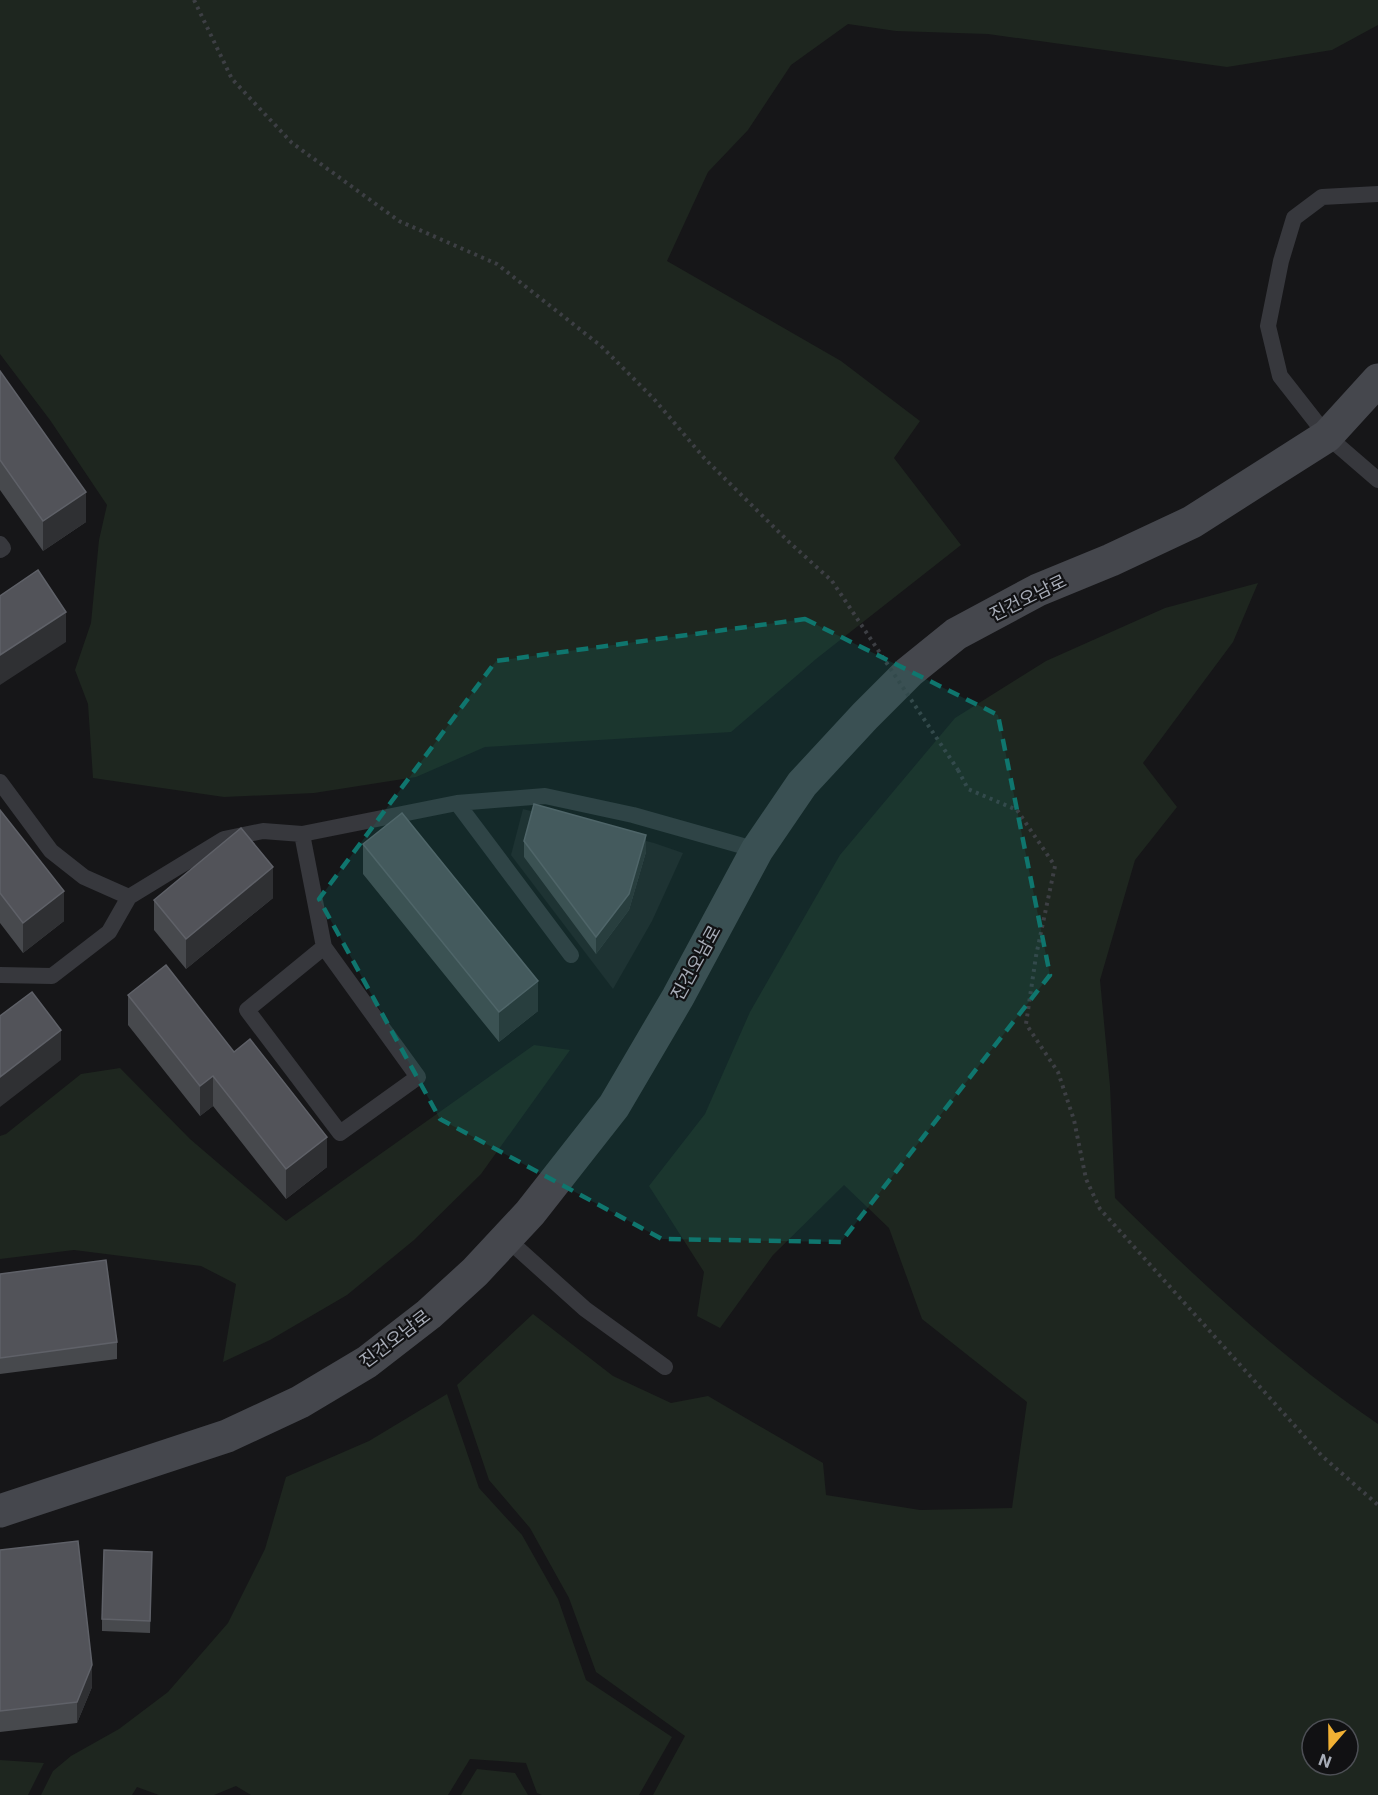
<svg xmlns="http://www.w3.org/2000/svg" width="1378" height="1795" viewBox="0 0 1378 1795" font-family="Inter,'Noto Sans KR',sans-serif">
<rect width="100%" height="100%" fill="#161618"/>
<path fill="#222225" d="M523,809L654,843L683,853L652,921L613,989L511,855Z"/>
<path fill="#1e261f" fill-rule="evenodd" d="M0,0H1378V25L1332,50L1227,67L988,34L896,31L848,24L791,65L748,130L708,172L667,261L841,361L920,421L894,458L961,545L816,659L731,732L485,747L416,777L314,793L224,797L93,778L88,704L75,670L91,623L99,540L107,505L50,420L0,354Z
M1258,583L1233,642L1143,763L1177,807L1135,860L1100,980L1110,1086L1115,1198C1197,1279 1282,1359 1378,1424V1795H653L685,1736L596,1672L569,1598L530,1528L489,1480L457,1385L533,1314L613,1376L671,1403L708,1396L823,1463L826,1495L920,1510L1012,1508L1027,1402L922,1319L889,1228L844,1185L773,1255L720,1328L697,1316L704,1272L649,1186L705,1114L750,1012L840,855L955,718L1046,661L1165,608ZM1312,1729H1348V1765H1312Z
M534,1045L570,1050L481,1174L414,1240L347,1295L270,1340L223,1362L236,1284L201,1266L74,1250L0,1259V1136L6,1134L81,1074L120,1068L190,1139L286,1221Z
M447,1394L479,1488L522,1535L558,1599L586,1680L672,1737L639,1795H542L537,1793L526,1763L470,1759L448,1795H251L236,1786L214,1795H159L137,1787L132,1795H41L53,1771L71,1756L119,1729L168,1692L228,1623L265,1549L286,1477L369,1441Z
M0,1760L44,1763L28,1795H0Z
M477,1769L515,1773L528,1795H461Z"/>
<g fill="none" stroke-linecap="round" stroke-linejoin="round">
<path stroke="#3d3f44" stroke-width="4" stroke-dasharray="3 4.5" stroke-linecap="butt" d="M194,0L232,79L292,143L399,221L497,264L601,346L654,399L705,459L789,542L832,581
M958,770L968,789L1017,810L1055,866L1036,956L1026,1024L1058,1072L1074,1120L1086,1179L1100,1209L1322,1456L1378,1505"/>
<path stroke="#37383d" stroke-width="16" d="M1378,194L1322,197L1294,218L1281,261L1268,326L1280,376L1327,436L1378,480
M0,544L3,548L0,550
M0,782L51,851L84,877L129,897
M457,803L571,955
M302,834L324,947L418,1077L340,1133L247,1010L324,947
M0,975L52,976L109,932L129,897L224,839L263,831L302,834L457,803L545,796L633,815L757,850
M506,1238L585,1309L665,1367"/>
<path stroke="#45474d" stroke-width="33" d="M0,1511L227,1436L300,1402L367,1362L429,1314L475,1272L530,1213L614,1106L678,997L757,850L802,784L865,716L909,672L956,634L1038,590L1111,560L1192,522L1327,436L1378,380"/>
<path stroke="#3d3f44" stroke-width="4" stroke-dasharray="3 4.5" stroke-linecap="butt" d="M832,581L958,770"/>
</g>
<path fill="#47494d" d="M0,371L86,522L43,551L0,490Z
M0,810L64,921L23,953L0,923Z
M524,841L646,852L629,910L596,954L524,857Z
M363,844L538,1011L499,1042L363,874Z
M273,898L186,969L154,930V900Z
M128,995L234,1052L327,1167L286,1199L213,1106L200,1116L128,1025Z
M0,1274L117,1342V1359L0,1374Z
M0,1550L92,1687L77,1723L0,1732Z
M152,1552L150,1633L102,1631V1619Z"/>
<path fill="#2f3033" d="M86,492V522L43,551V521Z
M66,612V642L0,685V655Z
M646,835V852L629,910L596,954V937Z
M273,867V898L186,969V939Z
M64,891V921L23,953V923Z
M538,981V1011L499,1042V1012Z
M61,1030V1060L0,1107V1077Z
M213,1076V1106L200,1116V1086Z
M327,1137V1167L286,1199V1169Z
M92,1665V1687L77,1723V1702Z"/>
<path fill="#525359" stroke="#5f6168" stroke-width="1.5" d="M0,371L86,492L43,521L0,460Z
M38,570L66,612L0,655V596Z
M534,804L646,835L629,894L596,937L524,841Z
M0,810L64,891L23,923L0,893Z
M402,813L538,981L499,1012L363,844Z
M241,828L273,867L186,939L154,900Z
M166,965L234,1052L250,1039L327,1137L286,1169L213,1076L200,1086L128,995Z
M32,992L61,1030L0,1077V1016Z
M106,1260L117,1342L0,1358V1274Z
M78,1541L92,1665L77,1702L0,1711V1550Z
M104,1550L152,1552L150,1621L102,1619Z"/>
<path fill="#0f766e" fill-opacity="0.2" stroke="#0f766e" stroke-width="4.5" stroke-dasharray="12 8" stroke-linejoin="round" d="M805,619L998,715L1050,975L841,1242L662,1239L440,1119L319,899L496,661Z"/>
<g text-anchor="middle" stroke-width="4.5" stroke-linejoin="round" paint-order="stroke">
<g font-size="18" fill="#a8adb8" stroke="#111113">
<text transform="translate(1028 598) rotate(-26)" y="6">진건오남로</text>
<text transform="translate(696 963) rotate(-61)" y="6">진건오남로</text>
<text transform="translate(395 1339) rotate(-37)" y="6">진건오남로</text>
</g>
</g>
<g transform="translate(1330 1747) rotate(200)"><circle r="28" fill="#111113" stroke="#4d4f55" stroke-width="1.5"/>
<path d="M0-4.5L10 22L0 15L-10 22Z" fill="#f2b134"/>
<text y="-9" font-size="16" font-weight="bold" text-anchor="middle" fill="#a8adb8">N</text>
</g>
</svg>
